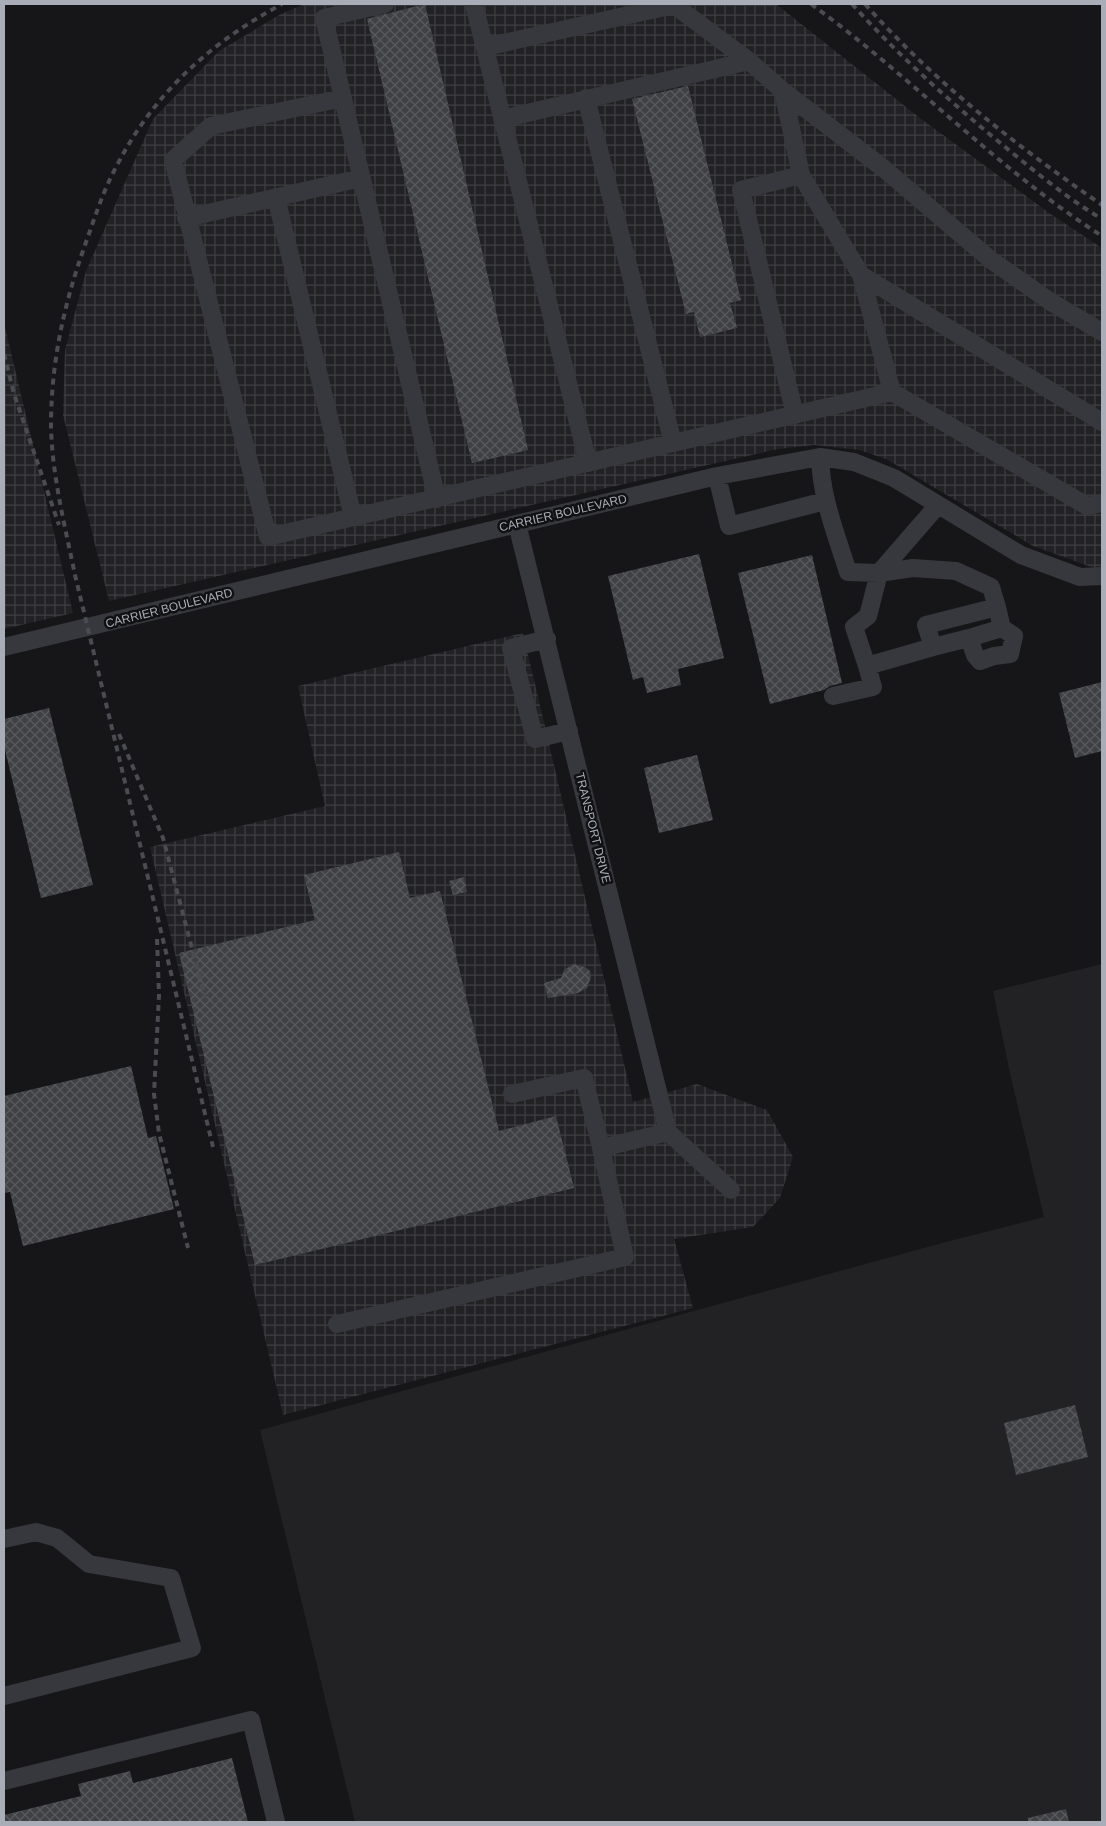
<svg xmlns="http://www.w3.org/2000/svg" width="1106" height="1826" viewBox="0 0 1106 1826" font-family="Helvetica,sans-serif">
<defs>
<pattern id="industrial-grid" width="8" height="8" patternUnits="userSpaceOnUse" patternTransform="scale(1.25)"><rect width="8" height="8" fill="#222225"/><path d="M0 4h8M4 0v8" fill="none" stroke="#3f3f43"/></pattern>
<pattern id="building-cross-hatch" width="8" height="8" patternUnits="userSpaceOnUse" patternTransform="scale(1.25)"><rect width="8" height="8" fill="#404145"/><path d="M0 0l8 8M0 8l8-8" fill="none" stroke="#595a5e"/></pattern>
</defs>
<rect width="100%" height="100%" fill="#161618"/>
<path fill="#222225" d="M1102,964V1822H355L260,1430L942,1243L1044,1217L1011,1078L993,991Z"/>
<path fill="url(#industrial-grid)" d="M304,4H776L920,118L1052,215L1102,248V568L1097,569L1033,546L886,459L859,450L815,445L778,449L109,601L63,415L65,350L86,271L153,119L219,51L281,14Z
M4,323L73,613L4,629Z
M523,633L633,1102L697,1084L767,1110L793,1157L780,1198L753,1227L674,1239L693,1308L283,1415L150,847L325,806L298,686Z"/>
<path fill="url(#building-cross-hatch)" d="M425,4L528,450L472,463L367,19Z
M688,86L741,300L730,303L737,328L700,337L694,312L686,314L632,99Z
M699,554L724,658L678,669L681,685L647,693L643,677L633,680L608,576Z
M812,555L842,683L830,686L824,690L770,704L738,573Z
M1102,682V751L1075,758L1059,693Z
M49,708L93,885L41,898L4,746V719Z
M697,755L713,820L659,833L644,768Z
M399,852L410,898L440,891L499,1131L556,1116L574,1188L255,1265L179,953L315,920L304,875Z
M464,877L467,892L453,895L449,881Z
M573,964L585,967L590,971L591,977L587,988L578,993L548,998L544,983L561,978L564,970Z
M131,1066L148,1138L156,1136L174,1209L23,1246L10,1192L4,1193V1096Z
M1075,1405L1088,1457L1016,1475L1004,1423Z
M232,1758L248,1822H4V1815L81,1796L78,1784L130,1771L133,1783Z
M1066,1809L1069,1822H1028V1818Z"/>
<g fill="none" stroke-linecap="round" stroke-linejoin="round">
<path stroke="#37383d" stroke-width="18" d="M385,4L324,18L437,499
M474,4L588,463
M485,47L674,5L749,61
M783,91L801,175
M343,98L211,126L173,160L268,537L892,392L1087,506L1102,503
M586,98L673,443
M502,119L749,61L783,91L883,168L991,260L1051,302L1102,332
M276,197L353,517
M186,218L361,178
M892,392L861,275L1102,422
M795,415L741,190L801,175L861,275
M820,457C821,497 836,534 848,572L879,573L938,505
M717,476L729,526L825,501
M517,524L668,1132
M913,568L956,571L991,587L997,607L926,625L933,647L867,666L854,627L868,616L879,573Z
M997,607L1002,628L1014,636L1010,654L994,656L980,661L975,655L969,638L1002,628
M547,639L511,648L535,739L569,731
M4,647L717,476L820,457L854,462L894,478L1021,555L1080,577L1102,576
M933,647L969,638
M833,696L873,687L867,666
M512,1094L584,1078L601,1148L668,1132
M668,1132L731,1190
M337,1324L625,1257L601,1148
M4,1539L36,1532L57,1538L89,1564L171,1578L192,1648L4,1696
M4,1781L251,1720L276,1822"/>
<path stroke="#4a4c52" stroke-width="4" stroke-dasharray="6 5" stroke-linecap="butt" d="M811,4C912,77 997,169 1102,236
M852,4C897,54 947,99 999,142C1032,169 1065,197 1102,219
M865,4C933,81 1018,147 1102,205
M4,354L14,394L59,525
M119,734L163,838L205,998
M157,939L159,995L154,1094L159,1133L188,1248
M213,1147L75,575C65,526 52,476 51,426C51,362 64,304 85,245C94,220 102,194 114,171C152,95 208,44 282,4"/>
</g>
<g text-anchor="middle" stroke-width="5" stroke-linejoin="round" paint-order="stroke">
<g font-size="12" fill="#a8adb8" stroke="#111113">
<text transform="translate(563 513) rotate(-13)" y="4">CARRIER BOULEVARD</text>
<text transform="translate(169 608) rotate(-14)" y="4">CARRIER BOULEVARD</text>
<text transform="translate(593 828) rotate(76)" y="4">TRANSPORT DRIVE</text>
</g>
</g>
<rect width="1106" height="1826" fill="none" stroke="#a8adb8" stroke-width="10"/>
</svg>
